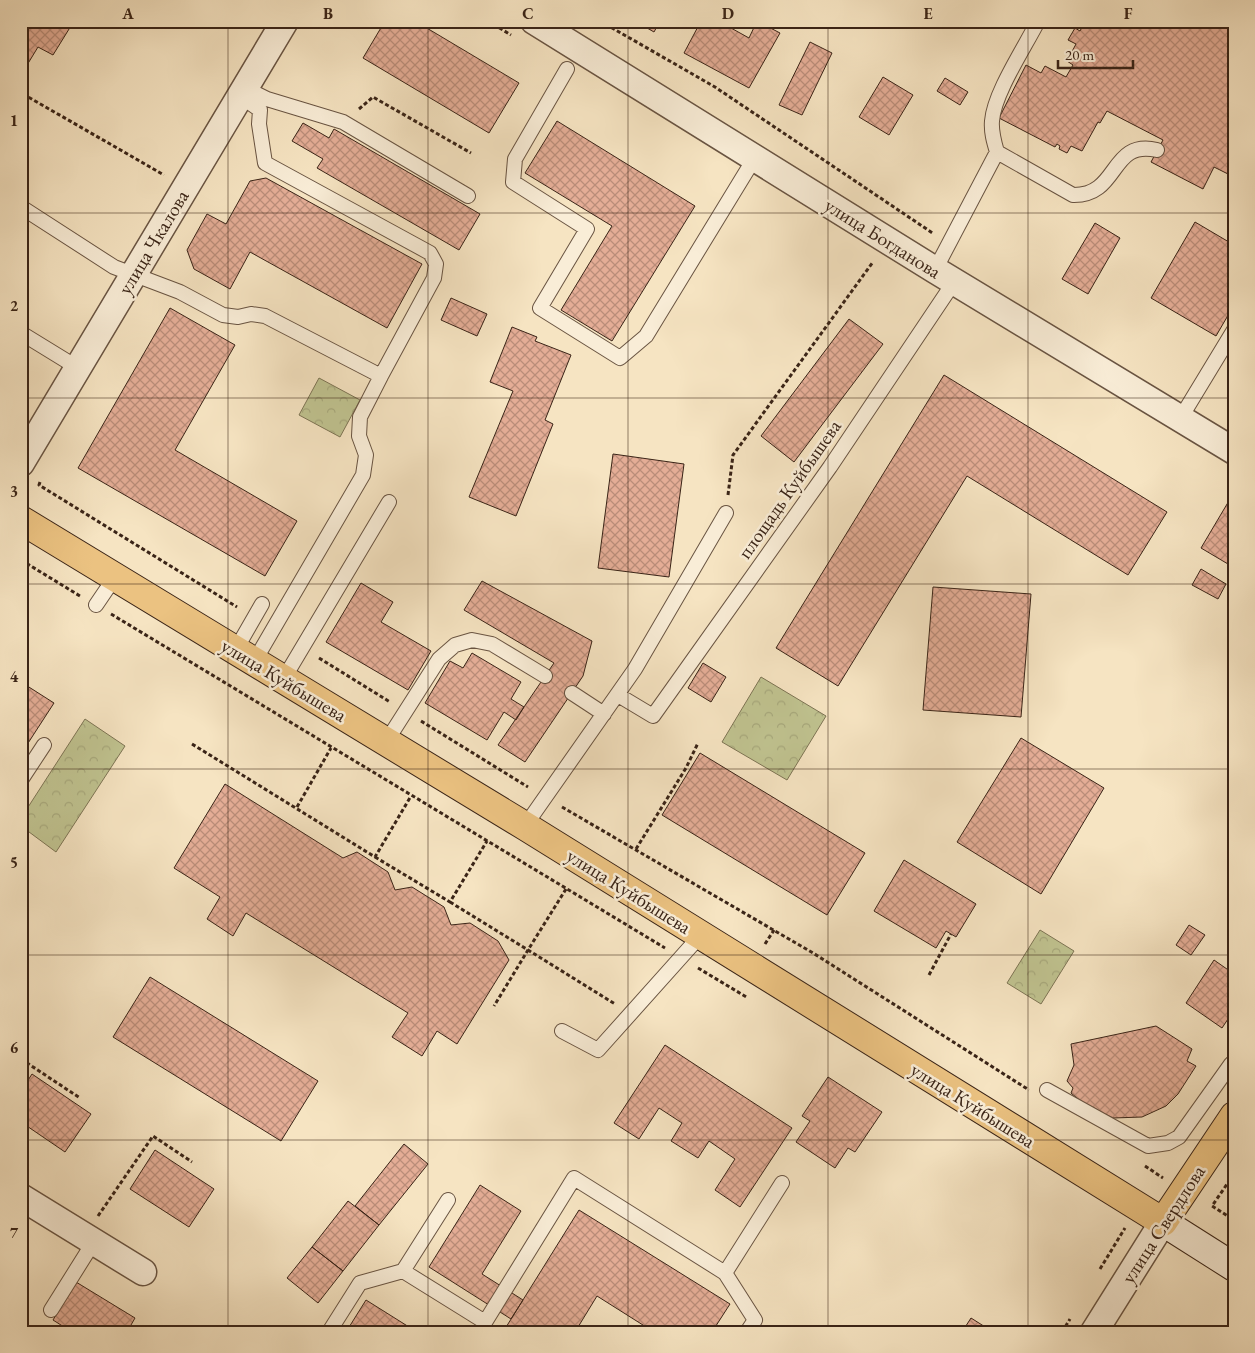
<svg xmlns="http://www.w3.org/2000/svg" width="1255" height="1353" viewBox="0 0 1255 1353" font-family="'EB Garamond',serif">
<defs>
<pattern id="park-crowns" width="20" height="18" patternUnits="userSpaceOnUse" patternTransform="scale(1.25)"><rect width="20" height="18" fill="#c0c390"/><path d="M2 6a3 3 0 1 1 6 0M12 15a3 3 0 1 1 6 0" fill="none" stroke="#a6a77b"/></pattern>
<pattern id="building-cross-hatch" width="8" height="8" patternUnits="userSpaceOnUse" patternTransform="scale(1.25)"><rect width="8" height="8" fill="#e4ad96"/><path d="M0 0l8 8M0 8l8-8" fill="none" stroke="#ba8d79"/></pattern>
</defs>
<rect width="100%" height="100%" fill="#f6e4c2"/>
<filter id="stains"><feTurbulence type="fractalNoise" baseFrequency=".004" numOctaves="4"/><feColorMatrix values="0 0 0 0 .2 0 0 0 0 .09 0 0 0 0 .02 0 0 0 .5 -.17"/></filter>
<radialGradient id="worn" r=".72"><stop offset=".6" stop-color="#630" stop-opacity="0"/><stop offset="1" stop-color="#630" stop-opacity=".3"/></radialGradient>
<path fill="url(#park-crowns)" stroke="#7d7454" d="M319,378L360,400L340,437L299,415Z
M761,677L826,716L787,780L722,742Z
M85,719L125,746L56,852L21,826V818Z
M1040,930L1074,951L1041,1004L1007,983Z"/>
<path fill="url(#building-cross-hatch)" stroke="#3a2417" d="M21,21H74L53,55L38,47L21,75Z
M385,21H415L519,83L489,133L363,58Z
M635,21H660L654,32Z
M701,21H735L731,28L749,38L757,21L780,33L749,88L684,53Z
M1085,21L1100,23L1101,21H1234V177L1214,167L1203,189L1151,162L1163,140L1107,111L1100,123L1098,122L1082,151L1071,146L1067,153L1059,149L1060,146L1057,144L1055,147L999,118L1026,65L1041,73L1045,66L1066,77L1073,65L1067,61L1076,44L1068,40L1075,28L1080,31Z
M810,42L832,53L802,115L779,105Z
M883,77L913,95L889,135L859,117Z
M945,78L968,92L960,105L937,91Z
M557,121L695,206L612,341L561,310L612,226L525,173Z
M303,123L329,138L334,129L480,214L459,250L317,168L323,159L292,141Z
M266,178L422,264L387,328L250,252L230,289L194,269L187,250L207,214L226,224L250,181Z
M1195,222L1234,245V305L1216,336L1151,298Z
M1095,223L1120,238L1088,294L1062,279Z
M451,298L487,314L477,336L441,320Z
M170,308L235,345L175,450L297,521L265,576L78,468Z
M849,319L883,344L794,462L761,436Z
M512,327L537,337L535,341L571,355L545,420L553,424L516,516L469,497L513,391L490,382Z
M944,375L1167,512L1128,575L967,476L838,686L776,648Z
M613,454L684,464L669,577L598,568Z
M1233,494L1234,566L1233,567L1201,548Z
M1201,569L1226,584L1218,599L1192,585Z
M482,581L592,641L583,676L525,762L498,745L554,663L464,610Z
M361,583L393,602L381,622L431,651L408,690L326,642Z
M933,587L1031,594L1021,717L923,710Z
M472,653L521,682L511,699L524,707L516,720L504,712L487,740L425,703L450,661L463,668Z
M703,663L726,677L711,702L688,688Z
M21,682L54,703L21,754Z
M1021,738L1104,788L1041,894L957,842Z
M700,753L865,853L827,915L662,815Z
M225,784L343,858L357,852L388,872L395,890L412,887L444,907L451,925L470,923L498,941L509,960L457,1044L437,1031L422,1056L392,1037L408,1013L246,913L233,936L207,919L220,897L174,868Z
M904,860L976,904L956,937L946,931L936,948L874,911Z
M21,902L28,907L21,917Z
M1189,925L1205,935L1191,955L1176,945Z
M1214,960L1234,974V987L1230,992L1234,994V1010L1222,1028L1186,1003Z
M150,977L318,1081L281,1141L113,1037Z
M1156,1026L1192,1049L1187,1061L1196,1066L1178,1094L1166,1106L1142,1117L1113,1118L1084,1104L1071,1093L1073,1088L1067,1081L1074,1065L1071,1044Z
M665,1045L792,1128L740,1207L715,1190L735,1159L709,1141L698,1158L671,1141L682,1123L659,1108L639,1139L614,1123Z
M32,1074L91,1114L65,1152L21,1122V1091Z
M828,1077L882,1112L855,1152L848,1148L835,1168L796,1142L810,1121L802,1116Z
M404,1144L428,1164L379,1225L355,1206Z
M155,1150L214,1189L189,1227L130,1189Z
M480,1185L521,1211L482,1274L523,1300L511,1319L429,1267Z
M348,1201L379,1225L343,1271L312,1247Z
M579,1210L730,1304L712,1332H654L597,1296L575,1332H503Z
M312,1247L343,1271L318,1303L287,1278Z
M76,1282L135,1318L127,1332H72L53,1320Z
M366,1300L417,1332H346Z
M971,1318L990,1330L989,1332H962Z"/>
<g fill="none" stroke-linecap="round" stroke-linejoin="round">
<defs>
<path id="lane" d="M1038,21C1025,47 994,93 992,121C991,132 994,142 997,152L1073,195C1120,196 1109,139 1157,150
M567,69L515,159L513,182L587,229L540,308L620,358L646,336L754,159
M245,88L267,99L343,122L468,196
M21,207L114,267L180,292L223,315L238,317L251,314L265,316L381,376L434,278L436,264L430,253L265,163L259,124L260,110L240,96
M935,270L997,152
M21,333L78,368
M1180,419L1234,330
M96,605L115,577
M235,651L262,604
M254,662L363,475L366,455L359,436L360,417L381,376
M283,680L389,502
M572,693L604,714
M618,695L653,716L830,467L954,282
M386,742L439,659L455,645L472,640L492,644L545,676
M21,780L44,745
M525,826L635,669L726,513
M562,1031L598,1050L700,936
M1047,1090L1148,1146L1168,1143L1179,1137L1231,1064
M403,1271L485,1322
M725,1273L782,1183
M51,1310L93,1243
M329,1332L360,1283L403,1271L448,1200
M479,1332L574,1178L725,1273L755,1320L747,1332"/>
<path id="street" d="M534,21L935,270L1234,451
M21,463L285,21
M21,1197L143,1272
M1094,1332L1163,1222"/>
<path id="secondary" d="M1163,1222L1234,1267"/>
<path id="primary" d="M21,520L525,826L1163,1222L1234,1116"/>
</defs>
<use href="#lane" stroke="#695442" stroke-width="16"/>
<use href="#street" stroke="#695442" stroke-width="29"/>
<use href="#secondary" stroke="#3a2417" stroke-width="30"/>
<use href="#primary" stroke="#3a2417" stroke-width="30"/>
<path stroke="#3a2417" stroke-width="3" stroke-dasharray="4 2.5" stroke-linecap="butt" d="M488,21L511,35
M600,21L715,87L934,234
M23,94L164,175
M359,109L373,97L471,153
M40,482L39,485L237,607
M728,495L733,455L873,262
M21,560L80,596
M111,614L665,948
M319,658L390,702
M421,721L528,787
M192,744L375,857L411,796
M297,807L331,748
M562,807L813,953L1029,1090
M636,849L686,768L698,743
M375,857L450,902L487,841
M566,889L528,950L615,1004
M450,902L528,950L494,1006
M765,944L774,930
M698,968L748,998
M929,975L951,934
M21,1059L80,1098
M1145,1166L1163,1178
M1234,1174L1212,1206L1234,1220
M98,1216L153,1136L192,1162
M1100,1269L1125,1228
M1062,1332L1070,1319"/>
<use href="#lane" stroke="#f9edd7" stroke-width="14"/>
<use href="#street" stroke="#f9edd7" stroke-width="26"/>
<use href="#secondary" stroke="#f9edd7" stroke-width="28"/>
<use href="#primary" stroke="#ebc281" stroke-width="28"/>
</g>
<path fill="none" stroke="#3a2417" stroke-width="1" stroke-opacity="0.55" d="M228,21V1332M428,21V1332M628,21V1332M828,21V1332M1028,21V1332M21,213H1234M21,398H1234M21,584H1234M21,769H1234M21,955H1234M21,1140H1234"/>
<g text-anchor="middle" stroke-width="5" stroke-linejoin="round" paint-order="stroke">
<g font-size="20" fill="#3a2417" stroke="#f9edd7">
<text transform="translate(883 238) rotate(32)" y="7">улица Богданова</text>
<text transform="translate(153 242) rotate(-59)" y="7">улица Чкалова</text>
<text transform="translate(789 489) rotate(-55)" y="7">площадь Куйбышева</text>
<text transform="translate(284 680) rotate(31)" y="7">улица Куйбышева</text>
<text transform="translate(629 891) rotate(32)" y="7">улица Куйбышева</text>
<text transform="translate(973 1105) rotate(32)" y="7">улица Куйбышева</text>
<text transform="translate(1163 1224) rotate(-57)" y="7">улица Свердлова</text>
</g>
</g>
<rect width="1255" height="1353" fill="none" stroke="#f6e4c2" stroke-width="55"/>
<path d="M1058 60v8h75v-8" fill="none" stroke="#3a2417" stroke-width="2.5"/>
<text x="1065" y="60" font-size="15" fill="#3a2417" stroke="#f9edd7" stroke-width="4" paint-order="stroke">20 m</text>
<rect x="28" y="28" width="1200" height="1298" fill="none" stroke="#3a2417" stroke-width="2"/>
<g font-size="16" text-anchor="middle" font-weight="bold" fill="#3a2417">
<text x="128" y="19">A</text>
<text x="328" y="19">B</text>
<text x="528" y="19">C</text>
<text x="728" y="19">D</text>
<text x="928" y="19">E</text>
<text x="1128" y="19">F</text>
<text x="14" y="126">1</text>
<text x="14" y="311">2</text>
<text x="14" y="497">3</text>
<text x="14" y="682">4</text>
<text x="14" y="868">5</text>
<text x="14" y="1053">6</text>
<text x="14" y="1238">7</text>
</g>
<rect width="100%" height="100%" filter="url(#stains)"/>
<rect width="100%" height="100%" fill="url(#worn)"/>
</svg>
